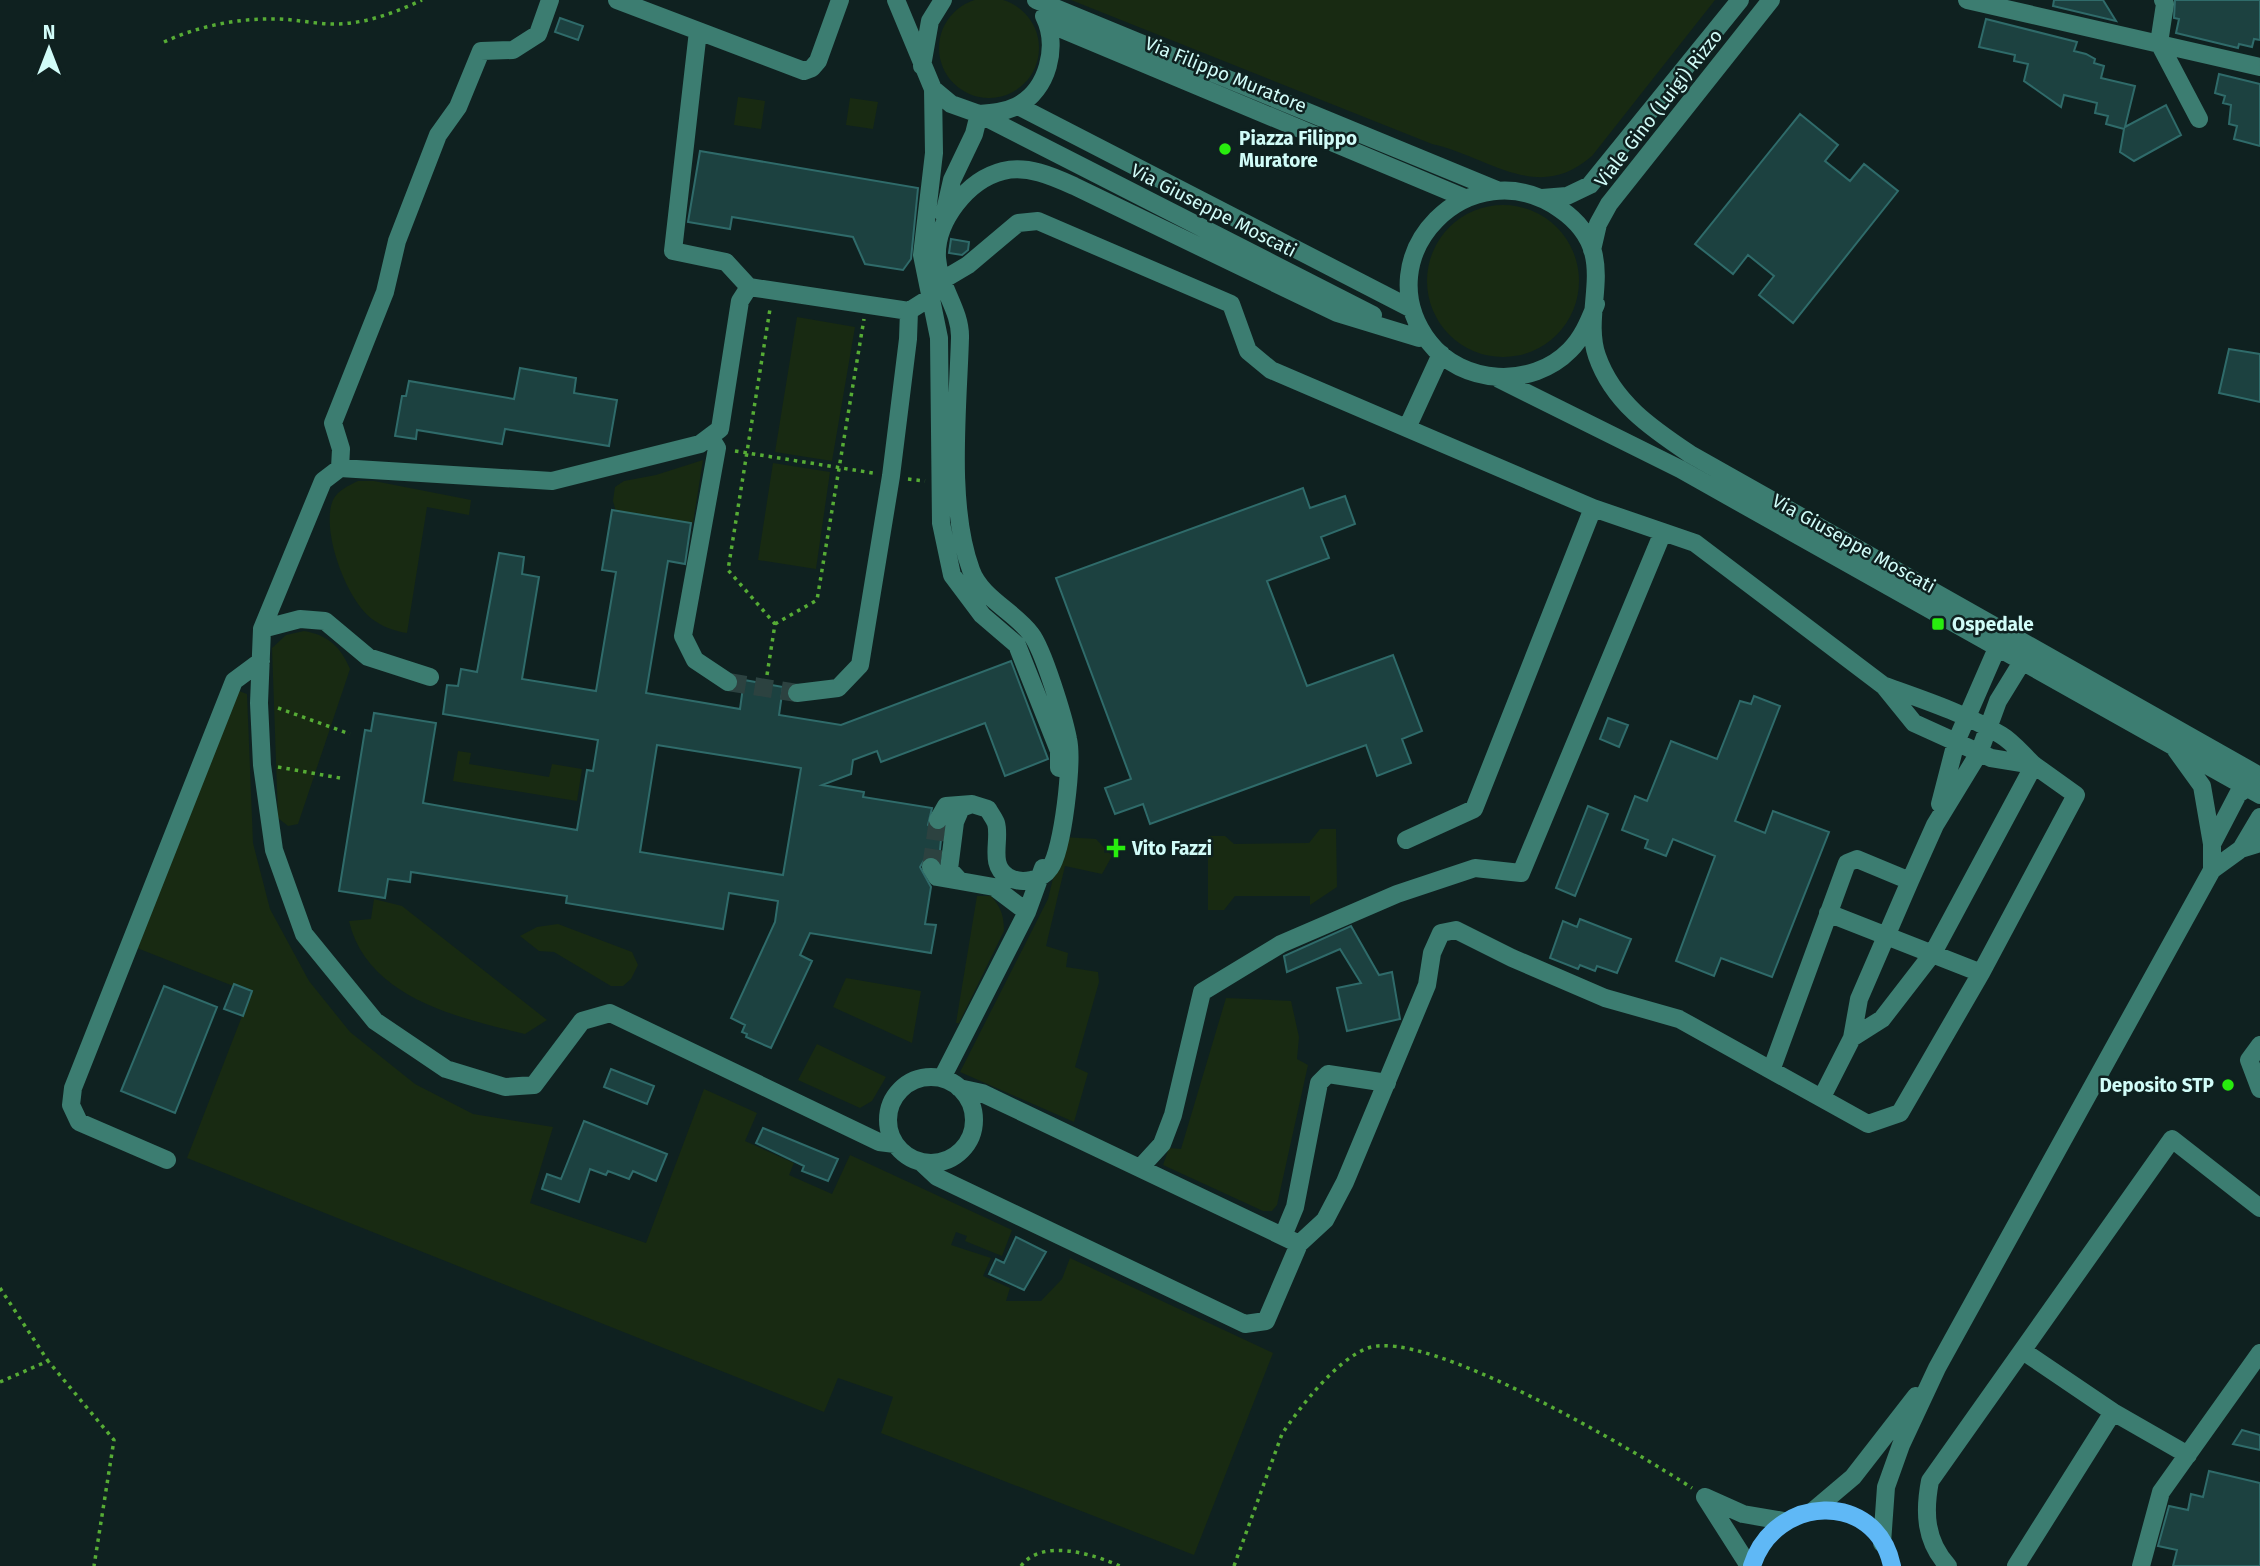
<svg xmlns="http://www.w3.org/2000/svg" width="2260" height="1566" viewBox="0 0 2260 1566" font-family="'Fira Sans',sans-serif">
<rect width="100%" height="100%" fill="#0f2120"/>
<path fill="#182a12" d="M939 48a50 50 0 1 1 100 0a50 50 0 1 1-100 0Z
M1071,0H1715L1592,156C1537,204 1490,157 1432,144Z
M738,97L765,101L761,129L734,125Z
M850,98L878,102L873,129L846,125Z
M1427 281a76 76 0 1 1 152 0a76 76 0 1 1-152 0Z
M797,317L855,327L832,461L775,452Z
M703,460L693,523L616,512L613,501L615,487L624,481L656,475Z
M773,463L830,472L816,569L758,560Z
M358,481H374L471,500L469,515L427,507L407,633C394,631 383,627 372,619C347,601 320,530 333,500C338,490 348,486 358,481Z
M304,631C328,635 341,647 350,669L298,824L288,826L278,818L272,648L286,635Z
M239,691L247,694L253,843L270,909L309,981L350,1032L415,1084L473,1114L553,1127L530,1203L646,1243L704,1089L757,1113L745,1141L794,1163L789,1175L832,1194L850,1155L1012,1230L1002,1256L965,1241L967,1236L956,1232L951,1245L991,1258L983,1276L1010,1288L1006,1301H1041L1062,1279L1070,1258L1273,1353L1194,1555L881,1433L893,1397L838,1378L824,1412L187,1158L251,993L137,948Z
M458,751L471,753L469,764L549,777L552,764L582,769L577,801L453,781Z
M1320,829H1336L1337,887L1310,905V896H1235L1224,910H1208V836H1225L1234,844L1309,843Z
M1063,837L1096,839L1112,856L1102,874L1065,866L1046,946L1068,953L1066,967L1098,972L1099,982L1075,1067L1088,1073L1074,1122L960,1072L1048,899Z
M977,896H991C1001,907 1004,916 1004,931L959,1023H956Z
M374,899L402,906L547,1020L525,1034C459,1018 367,998 349,921L371,919Z
M558,924L632,952L638,965L631,979L623,986H611L554,952L539,951L520,936L537,927Z
M846,978L921,991L912,1043L833,1007Z
M1226,998L1291,1001L1299,1037L1297,1059L1308,1065L1277,1205L1272,1211H1263L1163,1165L1169,1148L1181,1149Z
M817,1044L886,1077L872,1101L860,1108L798,1080Z"/>
<path fill="#1c4140" stroke="#2f6b6a" stroke-width="2" fill-rule="evenodd" d="M2054,0H2103L2116,21L2053,6Z
M2175,0H2260V40L2254,39L2252,47L2239,44L2238,48L2176,33L2179,19L2174,18Z
M560,18L583,26L578,40L555,32Z
M1986,19L2077,42L2074,51L2086,54L2095,59L2094,63L2104,66L2101,78L2135,86L2125,127L2166,105L2181,135L2134,161L2120,152L2124,129L2106,124L2108,116L2095,113L2097,103L2064,95L2061,107L2024,81L2028,64L2014,61L2015,55L1979,47Z
M2219,74L2260,84V146L2234,139L2237,126L2229,124L2231,105L2223,103L2225,96L2215,93Z
M1800,114L1838,145L1825,161L1850,181L1864,164L1898,191L1793,323L1759,295L1774,276L1748,255L1733,274L1695,244Z
M700,151L918,188L911,259L903,270L865,264L853,237L732,217L730,229L688,222Z
M951,239L969,242L968,250L962,255L949,253Z
M2229,349L2260,354V402L2219,393Z
M520,368L576,378L574,393L617,400L609,446L505,429L502,444L417,430L416,439L395,436L402,396H406L409,381L514,399Z
M1303,488L1310,508L1345,496L1355,524L1321,537L1329,558L1267,581L1307,686L1393,655L1422,731L1402,739L1411,763L1377,776L1366,745L1150,824L1143,804L1115,814L1105,788L1131,779L1056,578Z
M612,510L691,523L685,564L668,561L646,693L740,709L744,680L783,687L779,715L841,725L1011,661L1048,759L1005,776L985,723L881,762L877,751L853,760L851,774L822,785L864,792L863,797L932,808L928,825L933,830H942L939,859L926,857L920,867L931,887L925,924L936,925L931,953L810,933L800,955L812,961L771,1048L746,1037L747,1034L742,1032L745,1025L731,1018L775,922L778,901L729,893L723,929L566,903L567,896L411,872L410,882L388,879L385,898L339,891L365,730L371,731L374,713L436,723L423,803L577,830L587,770L593,771L598,740L443,714L447,685L458,686L461,669L477,672L499,553L524,557L522,574L539,577L522,679L596,691L616,572L602,570ZM657,745L801,768L783,875L640,852Z
M1754,696L1780,706L1735,821L1765,833L1773,811L1829,832L1772,977L1721,958L1714,976L1676,961L1715,856L1673,839L1666,856L1645,848L1648,840L1622,830L1635,796L1647,801L1671,741L1717,759L1740,701L1751,704Z
M1608,718L1628,725L1619,747L1600,739Z
M1588,806L1608,814L1575,896L1556,888Z
M1580,919L1631,939L1617,973L1597,966L1595,971L1580,965L1578,969L1550,958L1563,921L1577,927Z
M1351,926L1379,975L1392,972L1400,1019L1347,1031L1337,988L1361,983L1340,949L1287,972L1284,956Z
M234,984L252,991L243,1016L224,1009Z
M164,986L217,1007L175,1113L121,1091Z
M611,1069L654,1086L647,1104L604,1087Z
M584,1121L667,1154L656,1181L633,1171L629,1179L608,1171L606,1175L590,1169L579,1202L542,1189L547,1174L561,1179Z
M763,1128L838,1159L828,1181L802,1171L804,1166L756,1143Z
M1016,1237L1046,1252L1024,1290L989,1274L996,1259L1004,1263Z
M2242,1430L2260,1435V1450L2233,1444Z
M2209,1471L2260,1483V1566H2173L2177,1550L2158,1546L2169,1506L2188,1510L2191,1494L2203,1497Z"/>
<g fill="none" stroke-linecap="round" stroke-linejoin="round">
<path stroke="#2c4240" stroke-width="18" stroke-dasharray="18 9" stroke-linecap="butt" d="M728,682L797,693
M931,867L938,820"/>
<path stroke="#56ac35" stroke-width="3.5" stroke-dasharray="3.5 5" stroke-linecap="butt" d="M164,42C196,27 234,19 269,19C291,18 312,24 334,24C365,24 394,13 422,0
M735,451L873,473
M908,479L925,481
M775,624L817,600L864,319
M767,675L775,624L728,570L770,309
M278,708L350,734
M278,767L340,778
M0,1288L48,1361
M0,1382L48,1361L114,1440L94,1566
M1021,1566C1042,1538 1093,1554 1120,1566
M1234,1566L1282,1434C1300,1407 1337,1359 1368,1348C1426,1327 1637,1452 1692,1488"/>
<path stroke="#3c7d71" stroke-width="18" d="M617,0L804,71L812,68L818,61L840,0
M896,0L933,89L951,104L979,114L1373,315
M1036,0L1497,190
M1967,0L2260,67
M2163,0L2165,4L2159,43L2199,119
M1047,23L1465,198
M698,31L673,251L726,262L749,287
M922,66L930,21L943,0
M933,89L934,153L922,255L939,338L941,523L952,575L982,615L1017,645L1059,751V768
M1018,106L1412,309
M979,114C992,113 1005,112 1017,106C1048,90 1059,46 1044,16
M1542,198L1567,196L1590,185L1740,0
M944,215L952,180L974,134L979,114
M1592,250L1598,224L1609,204L1771,0
M941,281L968,265L1018,223L1038,221L1231,304L1248,351L1271,370L1593,508L1474,809L1406,840
M1596,304C1589,321 1583,337 1570,350C1532,389 1462,385 1429,342C1363,255 1471,147 1560,209C1623,252 1580,306 1597,356C1613,402 1651,428 1690,454L2260,776
M1499,379L1680,469L2260,795
M1407,428L1441,354
M710,437L717,448L683,636L695,660L728,682
M340,468L341,449L333,423L385,292L397,241L438,135L458,107L481,51L513,50L538,34L550,0
M262,629L300,619L325,621L368,657L430,677
M1885,686C1924,700 1966,714 2001,735C2013,742 2023,755 2034,765L1933,953L1882,1019L1852,1038L1859,999L1910,881L1935,825L1979,753L1998,701L2022,662
M797,693L838,688L860,665L891,476L908,339L909,311
M2176,750L2202,786L2212,844V870
M1940,804L1956,742L1997,648
M938,820L946,806L972,804
M2212,844L2238,794L2254,783
M2241,849L2260,817
M931,867L937,877L960,881
M1027,912L994,887L960,881L949,869L955,822L961,808L972,804L988,809C990,813 994,818 996,823C1001,840 988,865 1008,877C1022,885 1042,880 1050,868C1063,850 1073,761 1068,739C1064,718 1043,649 1031,634C1014,611 981,598 971,570C947,505 958,408 960,338C961,310 939,287 937,258C935,222 967,180 1003,171C1027,165 1052,176 1074,186L1337,313L1419,338
M1828,913L1981,973
M2260,1045L2249,1060L2260,1089
M1772,1068L1847,863L1857,859L1910,881
M888 1120a43 43 0 1 1 86 0a43 43 0 1 1-86 0Z
M942,1078L1027,912L1043,868
M959,1088L982,1093L1299,1244
M1822,1097L1852,1038
M895,1144L879,1142L610,1013L582,1021L534,1085L505,1087L446,1069L375,1021L304,934L274,850L262,765L259,703L262,629L323,481L340,468L552,481L700,444L720,429L740,301L749,287L909,311L931,297
M167,1160L79,1122L71,1105L73,1088L234,681L261,661
M922,1163L937,1177L1245,1324L1266,1321L1299,1244L1325,1220L1345,1182L1427,985L1432,953L1441,933L1456,930L1512,958L1605,998L1679,1019L1868,1124L1900,1113L1981,973L2076,795L2034,765L1991,758L1914,723L1884,686L1695,543L1593,508
M1140,1168L1162,1144L1173,1115L1202,992L1281,944L1397,894L1475,868L1521,873L1663,532
M1283,1236L1295,1207L1319,1083L1328,1074L1387,1083
M2023,1351L2113,1412L2188,1455
M1705,1497L1743,1514L1784,1521
M1705,1497L1749,1566
M1814,1510L1853,1477L1916,1396
M1882,1543L1886,1487L1901,1445L1937,1368L2212,870L2241,849L2260,843
M1948,1566C1925,1541 1924,1512 1930,1481L2172,1139L2260,1208
M2016,1566L2113,1412
M2141,1566L2161,1492L2260,1353"/>
<path stroke="#5fb8f6" stroke-width="18" d="M1752,1566C1774,1495 1876,1489 1892,1566"/>
</g>
<g fill="#28ec0e" stroke="#0f2120" stroke-width="2.5">
<circle cx="1225" cy="149" r="7"/>
<rect x="1931" y="617" width="14" height="14" rx="3.5"/>
<path d="M1112.5 837.5h7v7h7v7h-7v7h-7v-7h-7v-7h7z"/>
<circle cx="2228" cy="1085" r="7"/>
</g>
<g text-anchor="middle" stroke-width="5" stroke-linejoin="round" paint-order="stroke">
<g font-size="19" fill="#d1fcf8" stroke="#0f2120">
<text transform="translate(1226 74) rotate(22)" y="7">Via Filippo Muratore</text>
<text transform="translate(1658 108) rotate(-52)" y="7">Viale Gino (Luigi) Rizzo</text>
<text transform="translate(1214 210) rotate(27)" y="7">Via Giuseppe Moscati</text>
<text transform="translate(1854 543) rotate(29)" y="7">Via Giuseppe Moscati</text>
</g>
<g font-size="19" font-weight="bold" fill="#d1fcf8" stroke="#0f2120" text-anchor="start">
<text x="1239" y="145">Piazza Filippo<tspan x="1239" dy="22">Muratore</tspan></text>
<text x="1952" y="631">Ospedale</text>
<text x="1132" y="855">Vito Fazzi</text>
<text x="2214" y="1092" text-anchor="end">Deposito STP</text>
</g>
</g>
<g transform="translate(49 49)" stroke="#0f2120" stroke-width="5" paint-order="stroke">
<path d="M0-5L12 26L0 18L-12 26Z" fill="#d1fcf8"/>
<text y="-10" font-size="19" font-weight="bold" text-anchor="middle" fill="#d1fcf8">N</text>
</g>
</svg>
